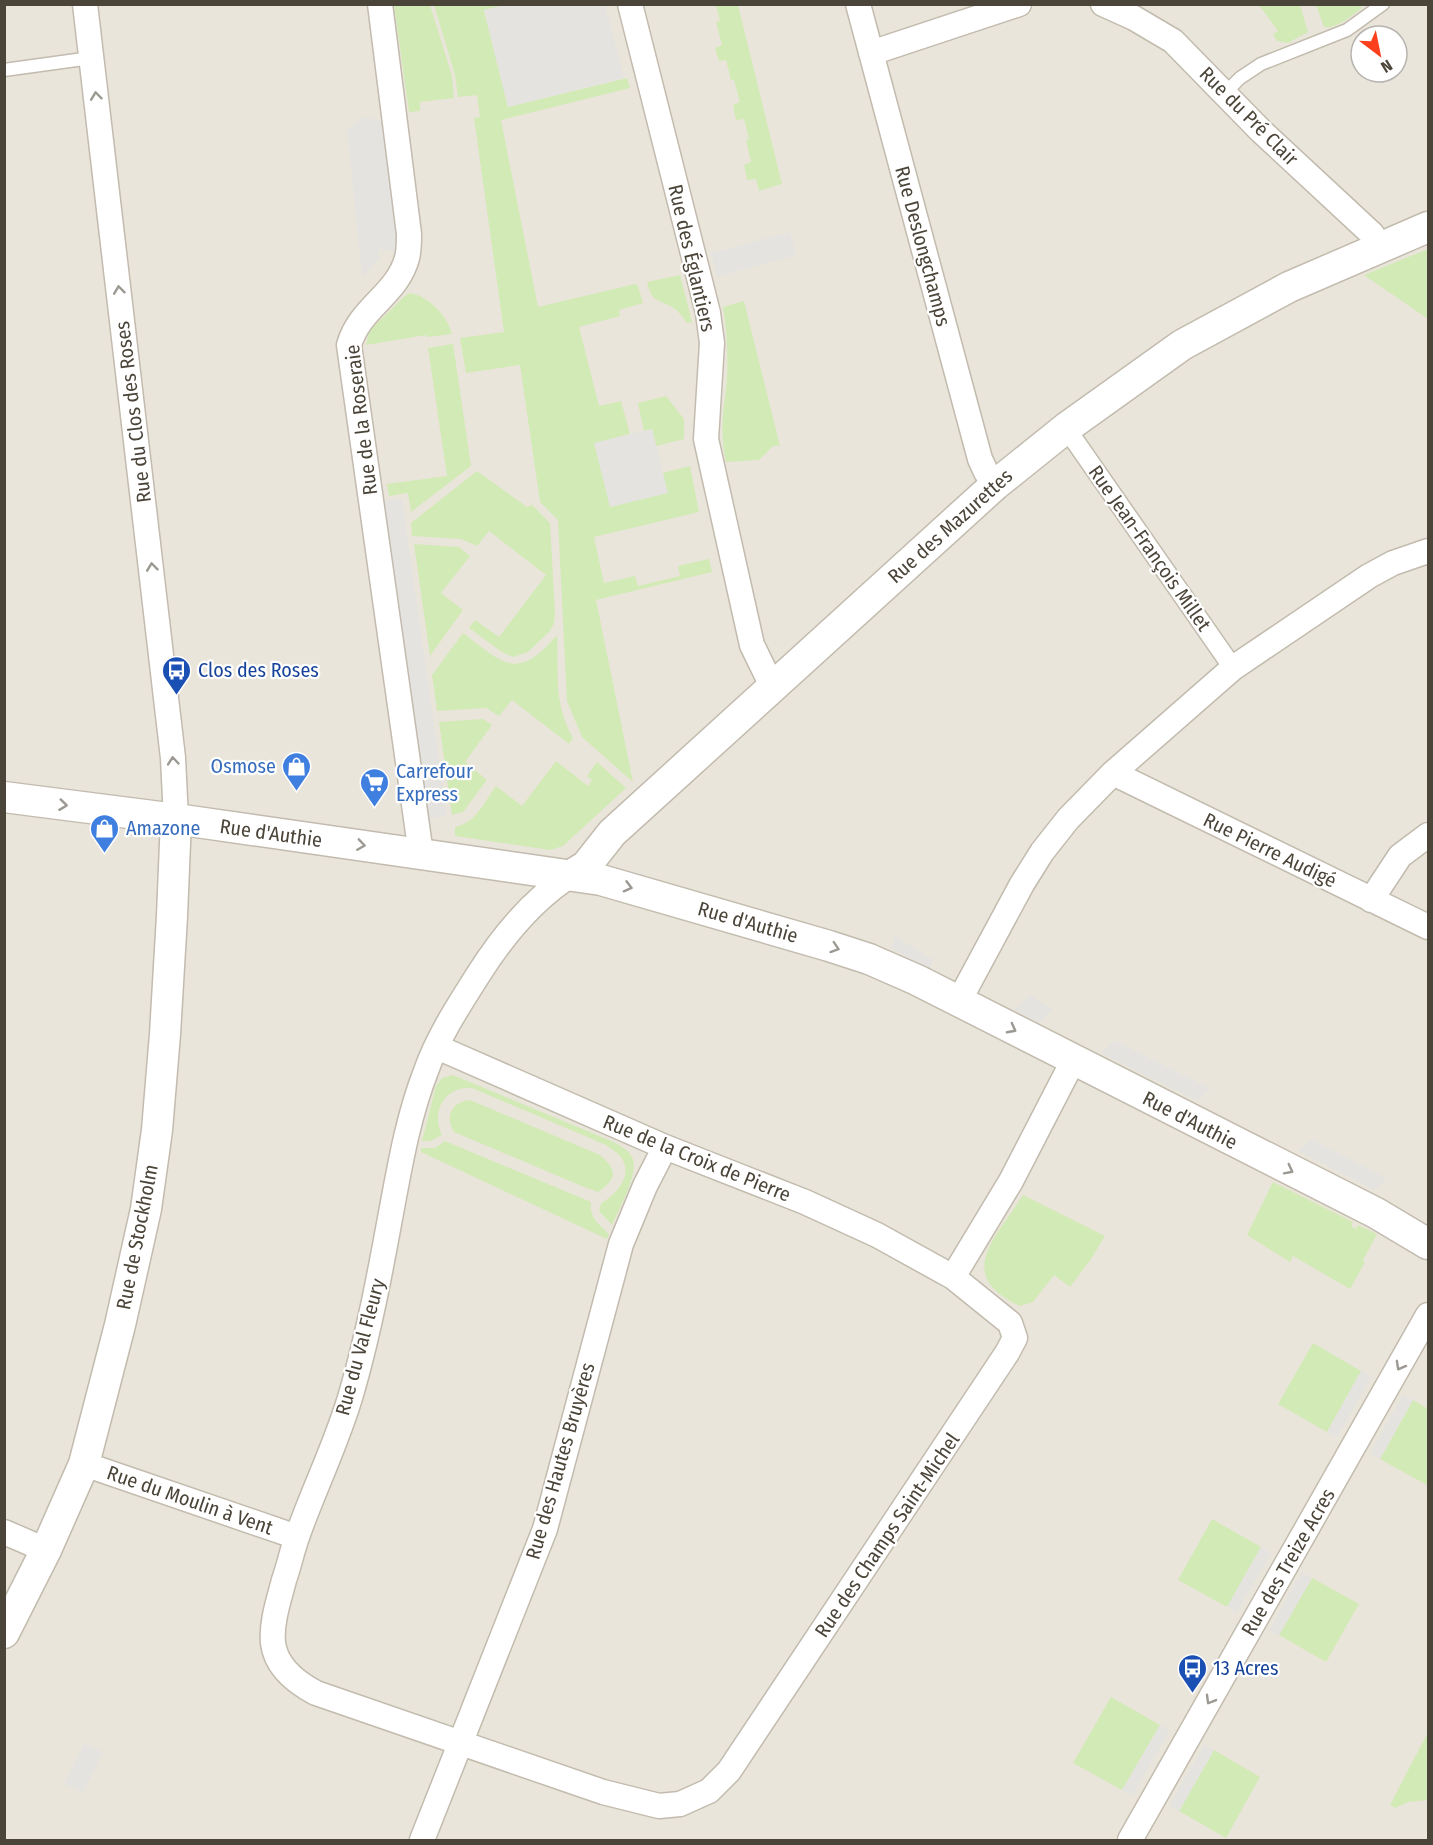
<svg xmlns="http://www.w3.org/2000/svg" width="1433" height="1845" viewBox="0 0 1433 1845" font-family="'Fira Sans Condensed',sans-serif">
<rect width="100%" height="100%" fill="#f6f3ec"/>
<path fill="#eae5da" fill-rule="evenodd" d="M5,5H1428V1840H5ZM1361,36H1397V72H1361Z"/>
<path fill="#d2eab5" d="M394,5H430L452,76L454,98L420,102V111L409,112Z
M434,5H506L484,10L508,107L627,78L630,88L501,120L538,307L635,284L638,286L643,303L619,310L620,316L579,327L599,406L621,401L630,434L595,443L667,493L662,473L690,466L699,512L594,537L604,583L635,576L638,586L680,576L678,566L709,559L712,572L596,600L633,782L582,737L567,701L558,520L540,502L520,365L466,373L460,338L504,332L474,118L480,117L477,95L458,97L455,75Z
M716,5H738L782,184L759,191L756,179L747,180L744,165L751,162L746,140L749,139L744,119L736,120L733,105L740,102L734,80H731L726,60L719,61L715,48L722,45L716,22L720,21Z
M1259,5H1300L1308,32L1288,43L1277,41L1273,34L1278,31Z
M1316,5H1359L1362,8C1351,16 1337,29 1324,27Z
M1428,249V319L1364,275Z
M680,275L692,322L687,323C683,317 677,309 670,306C654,298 652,301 647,282Z
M410,293C428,296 448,316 452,334L427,337L426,335L366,345L369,331L405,296Z
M744,301L780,446H773L759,460L726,462C719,427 724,412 727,378C728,353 727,331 723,307Z
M453,344L471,466L411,512L408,493L389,496L387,484L447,476L428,348Z
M666,396L684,419V439L656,446L652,429L644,431L638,403Z
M477,471L527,507L532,505L550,523L555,614L554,623L550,631L528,652L513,657L502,652L469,628L475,620L499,637L546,575L489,531L477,546L461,539L412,536L411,523Z
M414,544L459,547L470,556L441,593L463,610L430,656Z
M463,633C504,664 517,682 557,635C559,674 553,702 573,738L569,744L512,700L499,716L486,708L437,711L432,675Z
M483,719L492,725L465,762L487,780L463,812L452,815L439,722Z
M556,761L588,786L592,780L587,776L597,762L626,788L563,846L550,850L455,836V827C476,823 484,802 496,786L522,806Z
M453,1075L609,1140C617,1144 627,1148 632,1157C640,1172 619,1209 612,1225L599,1211L601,1204C616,1193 634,1177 621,1157C618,1153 611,1149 606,1145L472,1088C467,1088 461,1088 457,1090C439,1096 433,1119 442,1135L431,1141H422L436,1086L442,1078Z
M470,1100L600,1155C618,1170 617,1179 598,1192L584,1187L454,1132C444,1116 452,1102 470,1100Z
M445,1141L591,1202C589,1218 598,1223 609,1234L607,1239L421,1152V1148H435Z
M1273,1182L1353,1222L1351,1226L1356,1229L1358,1225L1377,1234L1363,1260L1365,1262L1350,1289L1293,1256L1290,1262L1247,1235Z
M1023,1195L1105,1236L1091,1259L1070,1287L1054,1275L1033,1302L1020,1306C953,1275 996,1238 1023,1195Z
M1313,1343L1361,1371L1327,1432L1278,1404Z
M1413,1400L1428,1409V1482L1427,1485L1380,1459Z
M1212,1519L1261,1547L1227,1607L1178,1580Z
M1312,1578L1359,1604L1326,1662L1279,1635Z
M1111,1697L1160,1725L1122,1790L1073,1763Z
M1428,1732V1800L1408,1802L1395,1808L1390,1805Z
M1214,1750L1260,1777L1226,1838L1179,1811Z"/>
<path fill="#e5e3e0" d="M506,5H605L624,78L508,107L484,10Z
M365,117L384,122L398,252L379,249V259L362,277L347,129Z
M790,232L796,255L717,277L711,253Z
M652,429L668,493L610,507L594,443Z
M402,499L447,816L427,819L382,501Z
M895,936L933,960L929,970L891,948Z
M1030,995L1053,1010L1039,1023L1014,1010Z
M1114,1040L1211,1089L1198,1101L1101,1053Z
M1311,1139L1387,1178L1374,1190L1298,1151Z
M1361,1371L1371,1377L1337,1437L1327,1432Z
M1403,1395L1413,1400L1380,1459L1370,1453Z
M1261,1547L1271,1553L1236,1613L1227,1607Z
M1302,1572L1312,1578L1279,1635L1269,1630Z
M1160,1725L1170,1730L1132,1796L1122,1790Z
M84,1743L103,1752L83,1793L64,1784Z
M1204,1745L1214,1750L1179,1811L1169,1806Z"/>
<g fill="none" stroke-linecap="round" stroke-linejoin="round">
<defs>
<path id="service" d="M4,70L91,58
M1225,93L1240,78L1261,64L1347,30L1383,4"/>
<path id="pedestrian" d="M1066,428L1233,668"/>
<path id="minor" d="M85,4L173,758L176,819
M380,4L409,234C409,242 409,251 407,258C397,295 360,307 349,345L421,854
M630,4L708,313L712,343L706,439L752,645L772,686
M858,4L980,459L986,472L995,485
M1103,4L1134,18L1173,41L1261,131L1372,234L1381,248
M871,53L1019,4
M1113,773L1428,927
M571,875C533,899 502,937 478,975C459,1005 438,1037 426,1071C408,1117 400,1165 391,1213C380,1273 369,1332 352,1391C338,1441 314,1488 297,1537C292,1551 289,1566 284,1580C279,1600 271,1622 273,1643C276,1667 295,1682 316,1693L603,1792L659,1806L680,1804L709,1791L729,1771L1007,1353L1015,1338L1010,1323L953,1277L1011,1181L1074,1059
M1371,900L1400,856L1428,835
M959,1001L1022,884L1042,852L1068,819L1113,773L1233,668L1369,576L1393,563L1428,551
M437,1047L665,1147L805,1202L877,1235L953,1277
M84,1464L297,1537
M4,1532L46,1550
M422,1840L545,1529L621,1244L645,1186L665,1147
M1130,1840L1428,1315"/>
<path id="tertiary" d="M4,797L176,819L601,880L829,946L869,959L917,980L1376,1213L1428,1244
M571,875L586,866L612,833L995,485L1066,428L1182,345L1289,287L1428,227
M4,1633L46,1550L84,1464L120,1325L146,1209L157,1130L165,1034L172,916L176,819"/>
</defs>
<use href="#service" stroke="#c2bbae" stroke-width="15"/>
<use href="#pedestrian" stroke="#c2bbae" stroke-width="21"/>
<use href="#minor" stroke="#c2bbae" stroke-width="27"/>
<use href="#tertiary" stroke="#c2bbae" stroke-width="33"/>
<use href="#service" stroke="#fff" stroke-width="12"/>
<use href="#pedestrian" stroke="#fff" stroke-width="18"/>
<use href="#minor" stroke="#fff" stroke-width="24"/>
<use href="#tertiary" stroke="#fff" stroke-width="30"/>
</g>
<defs><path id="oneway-chevron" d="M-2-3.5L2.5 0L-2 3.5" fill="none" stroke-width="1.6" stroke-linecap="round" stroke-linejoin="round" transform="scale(1.5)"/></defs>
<g stroke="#9c9892">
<use href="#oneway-chevron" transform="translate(96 96) rotate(-97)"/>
<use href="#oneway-chevron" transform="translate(119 290) rotate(-97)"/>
<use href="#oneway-chevron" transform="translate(152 567) rotate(-97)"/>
<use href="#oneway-chevron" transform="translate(173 761) rotate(-95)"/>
<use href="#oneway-chevron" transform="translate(63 805) rotate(7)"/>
<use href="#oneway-chevron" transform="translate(361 845) rotate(8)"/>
<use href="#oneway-chevron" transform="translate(628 887) rotate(15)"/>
<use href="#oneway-chevron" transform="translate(835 948) rotate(18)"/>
<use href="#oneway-chevron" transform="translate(1012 1029) rotate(28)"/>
<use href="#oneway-chevron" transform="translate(1289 1170) rotate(27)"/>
<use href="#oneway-chevron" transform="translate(1400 1366) rotate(119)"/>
<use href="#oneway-chevron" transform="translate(1210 1700) rotate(120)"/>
</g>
<defs>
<symbol id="bus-pin" viewBox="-11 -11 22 30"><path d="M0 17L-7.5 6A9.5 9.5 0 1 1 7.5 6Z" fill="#1a4fb4" stroke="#fff"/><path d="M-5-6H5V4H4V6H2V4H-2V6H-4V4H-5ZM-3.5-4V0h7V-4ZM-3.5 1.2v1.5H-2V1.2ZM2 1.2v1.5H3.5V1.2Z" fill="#fff"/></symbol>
<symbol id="shop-pin" viewBox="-11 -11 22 30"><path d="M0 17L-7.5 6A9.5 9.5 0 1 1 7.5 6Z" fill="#3f7fe0" stroke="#fff"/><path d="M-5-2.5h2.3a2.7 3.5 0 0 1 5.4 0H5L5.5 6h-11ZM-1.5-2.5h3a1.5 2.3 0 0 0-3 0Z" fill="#fff"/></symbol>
<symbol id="supermarket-pin" viewBox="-11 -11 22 30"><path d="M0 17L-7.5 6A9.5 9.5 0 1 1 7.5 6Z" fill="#3f7fe0" stroke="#fff"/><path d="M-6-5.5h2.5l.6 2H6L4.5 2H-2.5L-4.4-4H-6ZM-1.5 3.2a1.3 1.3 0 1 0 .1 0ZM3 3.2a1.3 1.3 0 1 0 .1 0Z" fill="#fff"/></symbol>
</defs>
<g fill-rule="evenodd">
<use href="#bus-pin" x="160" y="654" width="33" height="45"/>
<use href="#shop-pin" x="280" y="750" width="33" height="45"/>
<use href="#supermarket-pin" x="358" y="766" width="33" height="45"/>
<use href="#shop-pin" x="88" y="812" width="33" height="45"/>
<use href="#bus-pin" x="1176" y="1652" width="33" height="45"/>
</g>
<g text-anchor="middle" stroke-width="4.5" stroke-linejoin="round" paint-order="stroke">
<g font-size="20" fill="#4b4439" stroke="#fff">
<text transform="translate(1249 116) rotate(45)" y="7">Rue du Pré Clair</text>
<text transform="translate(923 246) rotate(75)" y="7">Rue Deslongchamps</text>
<text transform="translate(692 258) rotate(77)" y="7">Rue des Églantiers</text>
<text transform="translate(133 412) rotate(-97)" y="7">Rue du Clos des Roses</text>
<text transform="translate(361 420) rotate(-97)" y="7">Rue de la Roseraie</text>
<text transform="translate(950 526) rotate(-42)" y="7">Rue des Mazurettes</text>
<text transform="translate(1150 548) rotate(55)" y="7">Rue Jean-François Millet</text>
<text transform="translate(271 833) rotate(8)" y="7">Rue d'Authie</text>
<text transform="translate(1270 850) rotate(26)" y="7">Rue Pierre Audigé</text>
<text transform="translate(748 922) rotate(16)" y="7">Rue d'Authie</text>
<text transform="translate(1190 1120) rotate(27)" y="7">Rue d'Authie</text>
<text transform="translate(697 1158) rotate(22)" y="7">Rue de la Croix de Pierre</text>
<text transform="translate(137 1237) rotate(-79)" y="7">Rue de Stockholm</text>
<text transform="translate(360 1347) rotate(-75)" y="7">Rue du Val Fleury</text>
<text transform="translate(560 1461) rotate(-74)" y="7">Rue des Hautes Bruyères</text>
<text transform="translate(190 1500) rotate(19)" y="7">Rue du Moulin à Vent</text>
<text transform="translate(887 1535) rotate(-56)" y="7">Rue des Champs Saint-Michel</text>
<text transform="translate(1288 1562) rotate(-60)" y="7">Rue des Treize Acres</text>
</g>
<g font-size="20" fill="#164399" stroke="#fff" text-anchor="start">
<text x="198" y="677">Clos des Roses</text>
<text x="1213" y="1675">13 Acres</text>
</g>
<g font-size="20" fill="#366cbe" stroke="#fff" text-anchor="start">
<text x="276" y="773" text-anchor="end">Osmose</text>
<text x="396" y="778">Carrefour<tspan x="396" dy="23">Express</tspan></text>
<text x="126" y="835">Amazone</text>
</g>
</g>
<rect width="1433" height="1845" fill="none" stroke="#4b4439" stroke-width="12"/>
<g transform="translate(1379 54) rotate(148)"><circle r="28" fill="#ffffff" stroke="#b7b4b0" stroke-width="1.5"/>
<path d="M0-4.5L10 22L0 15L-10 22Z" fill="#fc3f1d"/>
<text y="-9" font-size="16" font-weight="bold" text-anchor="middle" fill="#4b4439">N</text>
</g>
</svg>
